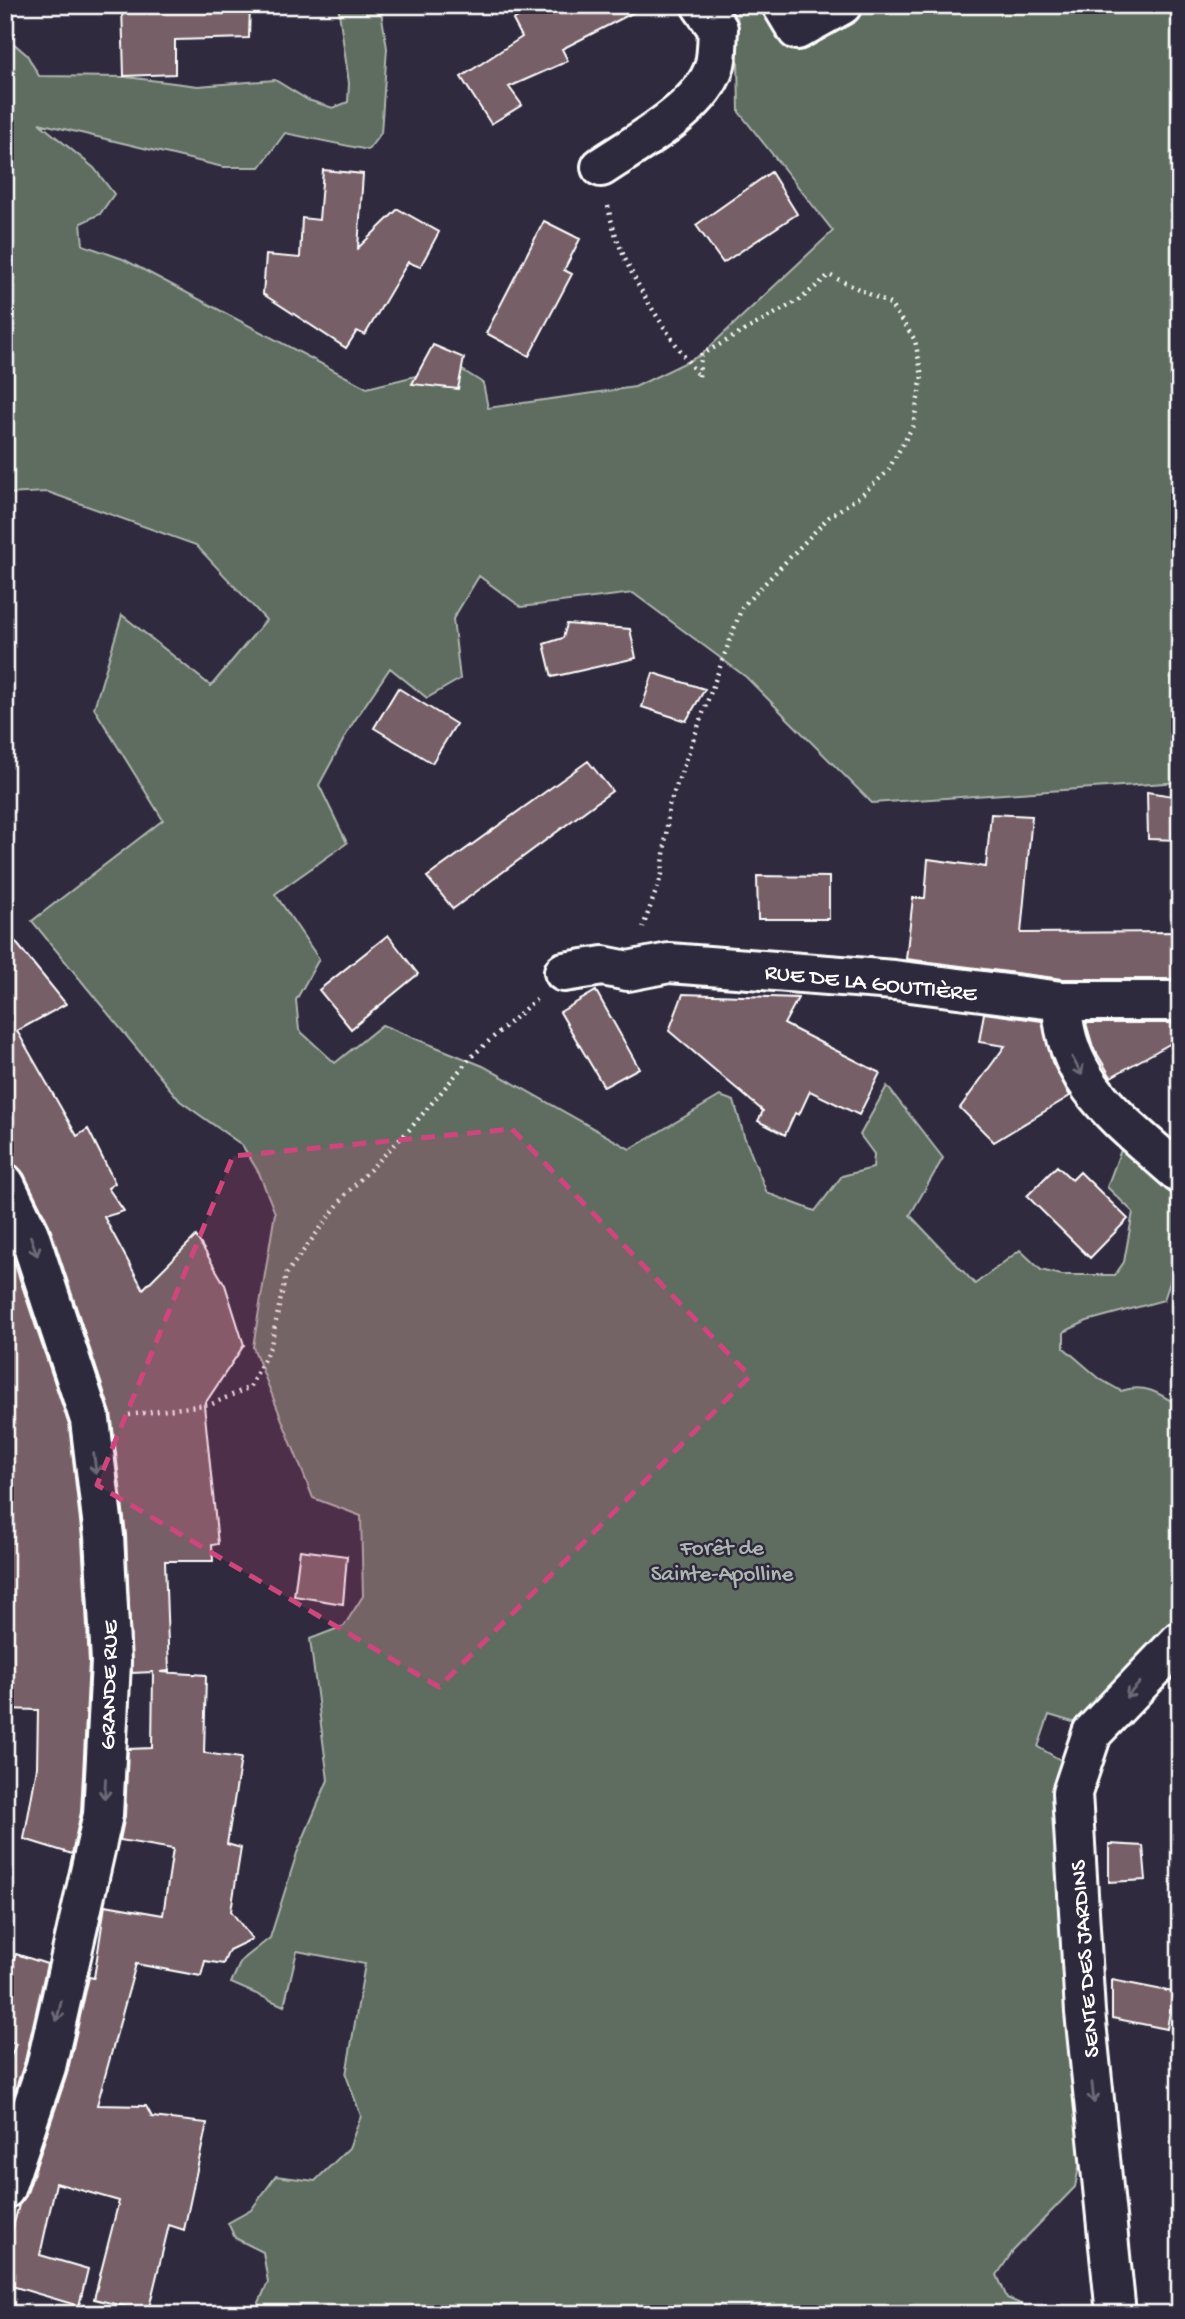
<svg xmlns="http://www.w3.org/2000/svg" width="1185" height="2319" viewBox="0 0 1185 2319" font-family="'Gochi Hand',sans-serif">
<rect width="100%" height="100%" fill="#2f2a3d"/>
<filter id="ink" filterUnits="userSpaceOnUse"><feTurbulence type="fractalNoise" baseFrequency=".0143" numOctaves="2"/><feDisplacementMap in="SourceGraphic" scale="14" xChannelSelector="R" yChannelSelector="G"/><feConvolveMatrix kernelMatrix="1 2 1 2 8 2 1 2 1" color-interpolation-filters="sRGB"/></filter>
<g filter="url(#ink)">
<path fill="#5e6c61" stroke="#aeb6b0" stroke-width="2" d="M338,5H380L387,48L381,133L368,150L285,133L260,167H223L39,123L94,168L114,194L100,214L81,223L83,245L123,259L367,388L456,366L483,383L488,408L635,387L701,355L833,231L739,112L737,5H1180V782L872,803L746,677L633,593L521,607L479,576L453,619L460,679L427,698L390,668L351,726L319,785L347,843L275,894L319,959L296,1000L299,1030L335,1063L382,1025L483,1066L630,1149L720,1096L734,1101L744,1136L767,1193L815,1211L842,1176L873,1168L874,1154L860,1135L887,1086L943,1158L910,1215L975,1284L1020,1250L1041,1270L1061,1275H1115L1124,1262L1133,1212L1107,1187L1125,1139L1180,1173V1252L1164,1300L1087,1321L1064,1332V1348L1100,1379L1121,1391C1144,1383 1159,1393 1179,1406L1180,1613L1083,1725L1049,1715L1038,1747L1064,1762L1081,2157L1075,2187L1013,2251L997,2275L1007,2298L1043,2314H254L268,2282L263,2252L235,2238L228,2223L251,2210L276,2176L315,2181L349,2148L361,2116L346,2075L365,1964L297,1951L284,2006L231,1983L241,1961L270,1938L297,1853L328,1780L310,1639L344,1626L363,1596L361,1516L313,1498L253,1347L275,1213L259,1173L242,1145L180,1101L32,921L163,820L94,708L122,615L211,686L266,620L196,545L48,492L5,494V36L27,55L39,76L126,77L198,86L275,80L308,100L333,108L348,102L349,83Z"/>
<path fill="#765e66" stroke="#fff" stroke-width="2" d="M122,5H250L249,38L175,40V74L124,76Z
M538,5H648L562,49L568,61L509,87L522,105L491,124L461,77L522,37L513,20Z
M323,170L363,174L358,248L398,209L439,232L420,267L408,262L365,335L357,331L346,348L263,294L266,255L300,258L302,218L319,220Z
M771,172L797,214L723,263L696,225Z
M544,221L580,239L564,270L572,274L529,356L486,333Z
M433,345L464,358L458,389L412,384Z
M567,624L630,629L636,658L552,677L544,644L563,638Z
M653,673L705,689L686,721L642,707Z
M398,688L456,724L432,763L374,728Z
M588,761L612,791L453,909L427,877Z
M1147,792L1180,797V840L1148,839Z
M991,814L1032,816L1021,933L1180,932V979H1063L906,959L913,898H925L928,859L986,867Z
M757,876L829,877V919H758Z
M5,929L66,1004L17,1031L77,1136L88,1129L115,1183L108,1188L124,1211L104,1217L143,1289L196,1236L225,1285L244,1345L204,1405L218,1544L212,1545L213,1561H165L169,1671L160,1672L206,1675L204,1753L241,1758L227,1844L241,1848L231,1911L252,1939L229,1950L223,1964L205,1961L201,1976L136,1964L97,2105L146,2106L152,2117L207,2123L184,2230L169,2225L148,2312L94,2299L119,2201L56,2183L40,2255L88,2269L79,2306L5,2284V2256L19,2205L26,2196L67,2074L89,1977L94,1978L105,1905L163,1915L173,1849L120,1840L125,1816L128,1749L152,1748L153,1672L132,1673L126,1535L111,1413L49,1225L24,1174L17,1166L5,1162Z
M388,935L418,974L351,1029L319,990Z
M596,991L639,1068L604,1087L560,1012Z
M683,994L798,998L784,1024L880,1073L859,1115L810,1091L799,1115L795,1113L785,1135L758,1121L763,1111L669,1031Z
M984,1013L1042,1021L1052,1062L1070,1096L994,1142L960,1108L1005,1046L979,1042Z
M1086,1023H1180V1038L1111,1077L1093,1047Z
M1057,1166L1072,1180L1080,1172L1128,1219L1090,1258L1027,1196Z
M5,1235L69,1425L82,1538L89,1662L81,1812L72,1854L24,1839L37,1767L38,1710L5,1709Z
M300,1550L347,1556L343,1604L294,1596Z
M1109,1844L1143,1846L1146,1880L1109,1882Z
M16,1954L47,1964L25,2061L5,2120V2070L16,2044L5,2040V1956L14,1959Z
M1112,1980L1173,1992L1167,2029L1112,2018Z"/>
<g fill="none" stroke-linecap="round" stroke-linejoin="round">
<defs>
<path id="minor" d="M782,5L797,30L842,5
M601,167C635,144 696,111 712,73C718,61 717,42 718,29L701,5
M564,972L603,966L628,971L669,963L894,980L1062,1001H1180
M1062,1001C1063,1084 1124,1123 1180,1174
M5,1184L29,1234L90,1420L104,1536L111,1662L103,1815L46,2067L5,2189
M1116,2314L1085,2012L1072,1793L1092,1733L1180,1641"/>
</defs>
<use href="#minor" stroke="#fff" stroke-width="44"/>
<path stroke="#fff" stroke-width="4.5" stroke-dasharray="2 5" stroke-linecap="butt" d="M608,206C620,269 663,326 699,377L701,355L801,299L829,275L890,304L915,340L922,376L913,426L887,472L860,496L829,517L742,607L669,806L662,874L643,927
M129,1415L212,1404L250,1387L271,1345L286,1274L346,1194L409,1130L471,1057L536,999"/>
<use href="#minor" stroke="#2f2a3d" stroke-width="38"/>
</g>
<defs><path id="oneway-shaft" d="M-6 0H5M1.5-3L5.5 0L1.5 3" fill="none" stroke-width="1.6" stroke-linecap="round" stroke-linejoin="round" transform="scale(1.75)"/></defs>
<g stroke="#6d6a77">
<use href="#oneway-shaft" transform="translate(1077 1066) rotate(61)"/>
<use href="#oneway-shaft" transform="translate(34 1246) rotate(70)"/>
<use href="#oneway-shaft" transform="translate(95 1464) rotate(83)"/>
<use href="#oneway-shaft" transform="translate(1133 1690) rotate(133)"/>
<use href="#oneway-shaft" transform="translate(105 1789) rotate(93)"/>
<use href="#oneway-shaft" transform="translate(59 2011) rotate(103)"/>
<use href="#oneway-shaft" transform="translate(1093 2093) rotate(84)"/>
</g>
</g>
<path fill="#ce467c" fill-opacity="0.2" stroke="#ce467c" stroke-width="5" stroke-dasharray="14 9" stroke-linejoin="round" d="M512,1129L750,1376L439,1687L97,1485L233,1156Z"/>
<g text-anchor="middle" stroke-width="5" stroke-linejoin="round" paint-order="stroke">
<g font-size="23" fill="#fff" stroke="#2f2a3d">
<text transform="translate(871 981) rotate(6)" y="8">RUE DE LA GOUTTIÈRE</text>
<text transform="translate(107 1685) rotate(-89)" y="8">GRANDE RUE</text>
<text transform="translate(1083 1959) rotate(-94)" y="8">SENTE DES JARDINS</text>
</g>
<g font-size="23" fill="#aeb6b0" stroke="#2f2a3d">
<text x="722" y="1554">Forêt de<tspan x="722" dy="26">Sainte-Apolline</tspan></text>
</g>
</g>
<rect width="1185" height="2319" fill="none" stroke="#2f2a3d" stroke-width="28"/>
<rect x="14" y="14" width="1157" height="2291" fill="none" stroke="#fff" stroke-width="2.5" filter="url(#ink)"/>
</svg>
